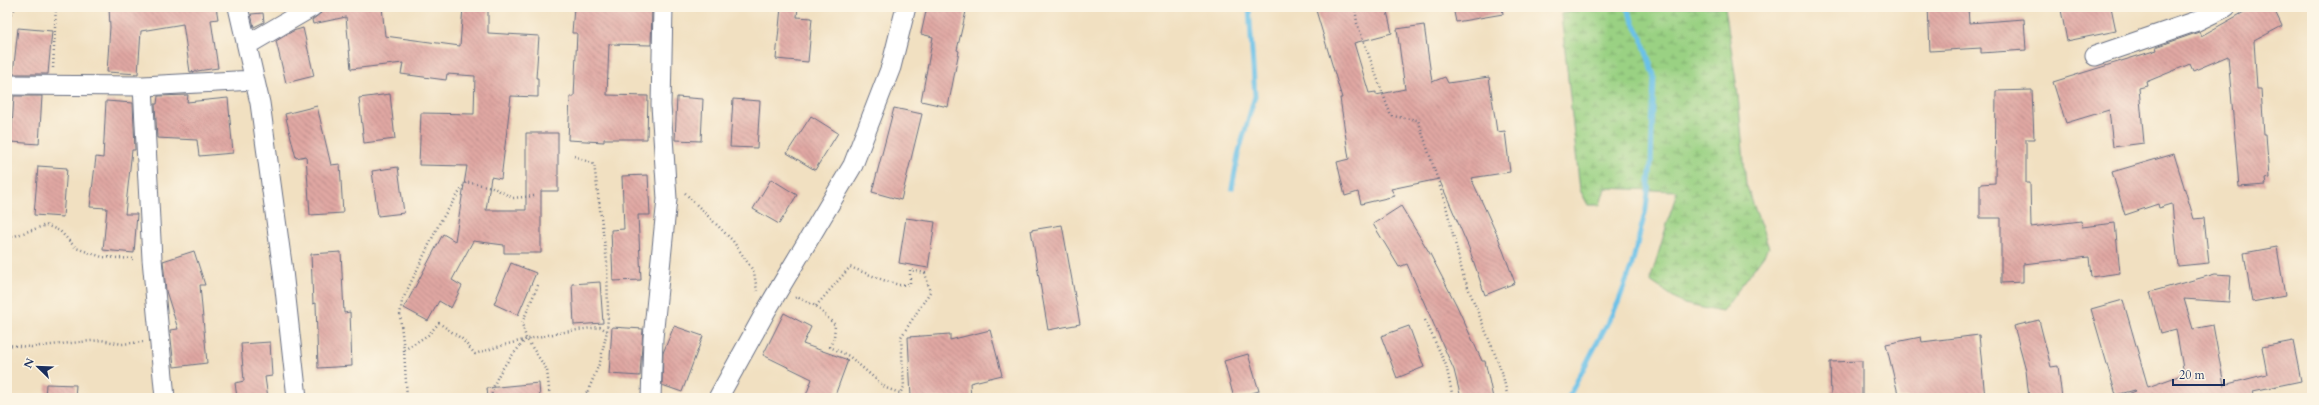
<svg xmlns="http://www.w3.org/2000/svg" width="2319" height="405" viewBox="0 0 2319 405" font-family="Cardo,serif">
<defs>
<pattern id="wetland-marsh" width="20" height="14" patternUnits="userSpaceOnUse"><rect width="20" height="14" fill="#9ad183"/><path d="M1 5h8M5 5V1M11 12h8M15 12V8" fill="none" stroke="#7daa6e"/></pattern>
<pattern id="building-back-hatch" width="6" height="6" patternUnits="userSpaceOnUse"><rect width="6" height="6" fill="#e0a7a3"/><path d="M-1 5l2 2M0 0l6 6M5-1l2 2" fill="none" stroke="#b58888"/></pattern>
</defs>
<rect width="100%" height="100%" fill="#fcf5e5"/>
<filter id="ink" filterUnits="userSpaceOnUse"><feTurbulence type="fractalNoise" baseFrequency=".025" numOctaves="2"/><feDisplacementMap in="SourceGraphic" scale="8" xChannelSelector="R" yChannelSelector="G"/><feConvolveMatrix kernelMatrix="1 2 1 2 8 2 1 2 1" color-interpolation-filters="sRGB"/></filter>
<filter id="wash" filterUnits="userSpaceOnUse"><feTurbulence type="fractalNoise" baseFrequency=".012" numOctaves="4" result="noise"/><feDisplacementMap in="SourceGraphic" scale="16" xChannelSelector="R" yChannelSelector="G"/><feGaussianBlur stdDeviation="0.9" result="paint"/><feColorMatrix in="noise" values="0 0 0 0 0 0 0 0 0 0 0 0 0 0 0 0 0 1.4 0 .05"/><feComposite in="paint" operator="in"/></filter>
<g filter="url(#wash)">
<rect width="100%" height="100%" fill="#f1e0c1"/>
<path fill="url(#wetland-marsh)" stroke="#5a8070" d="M1575,7H1725L1738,95L1746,184L1769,248L1722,312L1684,304L1650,281L1677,191L1605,188L1600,205H1588L1580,190L1561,14L1576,9Z"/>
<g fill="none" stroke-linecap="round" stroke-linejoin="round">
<path stroke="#6bc1e8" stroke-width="5" d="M1232,188L1238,155L1255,96L1249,7
M1568,398L1618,303L1631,268L1646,209L1651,164L1654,75L1641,37L1626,7"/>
</g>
<g id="blocks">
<path fill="url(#building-back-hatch)" d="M109,7H216L218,19L211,20L218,68L190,72L183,24L141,31L138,74L107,72L110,27Z
M330,7H382L385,36L460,46L463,7H488V33L539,36L536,78H538V97L511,96L501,179L491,177L486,210H526V133H558V191H541V253H504V245L473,241L452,280L462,286L451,308L439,301L428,321L404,308L443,234L455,241L467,166L419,165L421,113L474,114L475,76L447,74L446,80L401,74L403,63L351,69L346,17L313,24L312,20L321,13L323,9Z
M574,7H652L651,45L609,44L607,95L648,96L647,139H604V142L568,140L570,97H574L577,33H572Z
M781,7H798L797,17L812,18L808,62L776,59Z
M927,7H967L957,50L959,51L948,107L921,101L933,37L921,34Z
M1315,7H1386L1392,33L1354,43L1369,93L1376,92V95L1405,89L1397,29L1424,25L1432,82L1445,77L1448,83L1489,77L1497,132L1505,131L1510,172L1471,178L1498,237L1515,283L1485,295L1469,248L1439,179L1391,189L1395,196L1361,204L1358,192L1345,196L1337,162L1349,159L1340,98H1342Z
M1453,7H1502L1503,14L1456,22Z
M1928,7H1968L1969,23L2024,19L2026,50L1981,53V48L1930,51Z
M2078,7H2111L2116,31L2067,41L2061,10Z
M2253,7H2273L2282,26L2254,41L2257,89H2261L2264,134H2266L2269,178L2265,179L2266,185L2239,187L2228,56L2193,71L2190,64L2146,82L2147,86L2139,88L2144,143L2113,147L2109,110L2066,123L2053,82L2157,50L2156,47L2199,32L2201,36Z
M263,13L264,22L254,27L251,14Z
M18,28L52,31L48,74H13Z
M303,28L314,76L286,83L276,41L293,31Z
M2032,90L2034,139H2026V183H2030L2031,227L2081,221L2082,227L2115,223L2120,273L2091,277L2089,257L2023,264V282L2001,283V218H1980V184L1995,183L1996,91Z
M390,94L395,139L364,143L359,98Z
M188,95L187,102L228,98L233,153L199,156L197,140L157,138L155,104H157L158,96Z
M14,96H42L39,144L11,142Z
M677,97L703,99L701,141L675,140Z
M733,99L760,101L757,148L730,147Z
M106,101L133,103L135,150H132L125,214H137L134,253L103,250L107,208L90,207L96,157L103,158Z
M317,106L331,165L340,164L343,213L310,215L306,156L296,158L285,114Z
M894,108L922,114L901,200L872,192Z
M811,116L838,133L815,170L787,153Z
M2174,154L2194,219L2204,218L2209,263L2178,266L2172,204L2159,208L2158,204L2125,215L2112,172Z
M38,166L67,168L63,217L34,215Z
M398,167L404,213L378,216L372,171Z
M648,175L650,215H638L641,280L613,281L611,230L624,229L622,176Z
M771,179L797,195L779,224L753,209Z
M1401,206L1429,252L1456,304L1482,361H1485L1493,398H1461L1454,370L1407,264L1399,267L1373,224Z
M906,218L935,222L928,268L899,263Z
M1062,225L1080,324L1048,330L1031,230Z
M2277,247L2285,296L2252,302L2244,253Z
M194,251L205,285H200L207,363L174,367L170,330L178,329L166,291L163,261Z
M341,252L344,313L350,312L352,366L318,368L316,303L313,304L311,254Z
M511,263L536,273L518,315L494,304Z
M2215,274L2231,275L2229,302L2184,299L2193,329L2213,325L2224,385L2267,374L2262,347L2293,341L2301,381L2253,391L2255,398H2123V396L2136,391L2135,390L2116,395L2091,309L2123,300L2148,387L2184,374L2176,329L2161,333L2150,292Z
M600,282L603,323L574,325L572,284Z
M784,313L811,327L803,344L848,360L834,398H805L812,379L763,355Z
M2039,320L2051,367L2058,366L2062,398H2029L2026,370L2014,326Z
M674,326L703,336L682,392L662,385L663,353Z
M1409,326L1424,367L1397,378L1381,336Z
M612,327L643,329L640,376L609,374Z
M990,330L1002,375L970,383L971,398H911L908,337L950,334V340Z
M1979,335L1985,398H1899L1886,344L1921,337L1922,342Z
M270,342L272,376L265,377L268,398H237L235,383L244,381L241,344Z
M1248,354L1259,391L1234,398L1224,361Z
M1862,361V398H1831L1830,362Z
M539,383L540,398H488L487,388Z
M46,384L76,385L75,398H45Z"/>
</g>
</g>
<g filter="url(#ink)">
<use href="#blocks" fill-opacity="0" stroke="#666d81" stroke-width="1"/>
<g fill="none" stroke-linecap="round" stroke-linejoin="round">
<defs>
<path id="minor" d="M238,7L260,103L283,271L297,398
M247,45L312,7
M2095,56L2197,21L2226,7
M7,85L143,86L254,80
M143,86L152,259L165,398
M651,398L653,338L667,199L661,105L663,7
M718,398L766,311L853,165L891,67L906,7"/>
</defs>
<use href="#minor" stroke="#666d81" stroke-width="21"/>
<path stroke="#666d81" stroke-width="2.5" stroke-dasharray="1 3" stroke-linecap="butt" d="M1355,7L1357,23L1391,116L1418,120L1445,202L1463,275L1502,372L1508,398
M7,20L16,7
M53,68L56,7
M574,156L594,164L607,262L608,316L607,331L600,362L588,391V398
M685,193L733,241L754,272L757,291
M534,196L513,198L492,187L466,182L440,222L402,301L400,316L404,350L428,335L439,323L462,339L475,354C516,340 558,332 600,327L607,331
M7,252L12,237L46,225L60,231L76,248L102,257L135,259
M7,263V277
M538,285L522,323L526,338L547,370L550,398
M795,298L797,297L816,306L835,325L834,337L830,347L849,356L886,388L900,393
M816,306L850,267L883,280L899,285L910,284V270L925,273L930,292L901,337L904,387L900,393V398
M1425,320L1446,365L1453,398
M7,345L31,347L101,340L122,344L143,342
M404,350L407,398
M491,398C494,374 512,356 526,339
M580,398L588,391"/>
<use href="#minor" stroke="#fff" stroke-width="19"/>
</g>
</g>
<rect width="2319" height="405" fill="none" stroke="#fcf5e5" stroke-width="24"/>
<g transform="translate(38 367) rotate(293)" stroke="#fcf5e5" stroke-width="3" paint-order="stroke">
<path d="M0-3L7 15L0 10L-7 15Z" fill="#1b2f5e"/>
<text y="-6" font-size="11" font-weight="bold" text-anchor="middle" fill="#1b2f5e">N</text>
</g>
<path d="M2173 379v6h51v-6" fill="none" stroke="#1b2f5e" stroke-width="2"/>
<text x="2179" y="379" font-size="12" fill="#1b2f5e" stroke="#fcf5e5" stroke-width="3" paint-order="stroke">20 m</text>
</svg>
